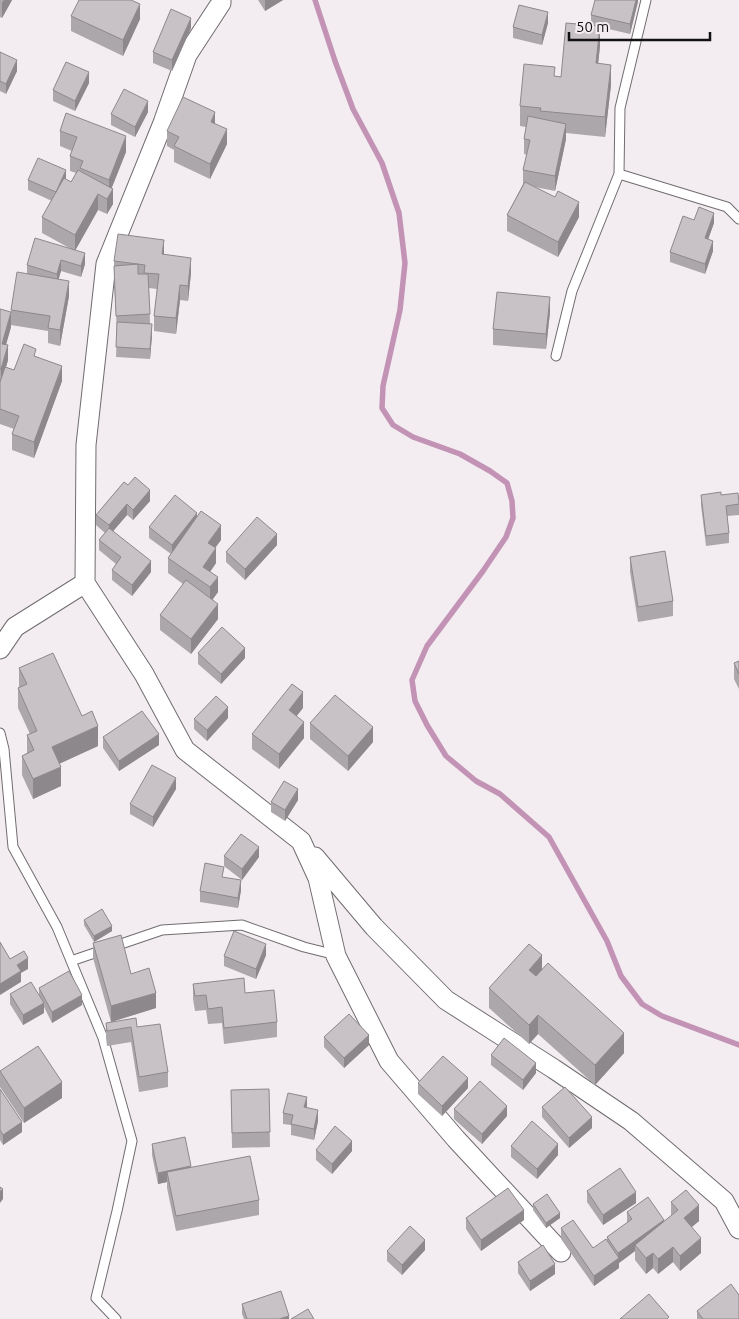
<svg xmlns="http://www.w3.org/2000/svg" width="739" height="1319" viewBox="0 0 739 1319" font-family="Ubuntu,sans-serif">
<rect width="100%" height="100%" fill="#f3edf1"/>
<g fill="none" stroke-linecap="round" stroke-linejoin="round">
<path stroke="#c393b6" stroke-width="5.5" d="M315,0L335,61L353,109L382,163L399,213L405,263L400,310L383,386L382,408L393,425L413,437L460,454L490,471L507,483L512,501L513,518L506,537L483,571L427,646L412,680L415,701L427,725L446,756L476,781L500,794L549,837L607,941L621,976L642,1004L662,1016L739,1045"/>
<defs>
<path id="service" d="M619,174L727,207L739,219
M556,356L572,291L619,174L620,108L646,0
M0,733L4,749L13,847L57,927L103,1038L132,1141L117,1211L96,1298L116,1319
M71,961L162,930L242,925L304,947L336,955"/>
<path id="minor" d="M85,583L144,674L185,750L301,841L318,878L336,956L389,1061L456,1139L561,1252
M0,649L15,627L85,583L86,445L106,264L163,123L187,55L221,3V0
M315,857L374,927L446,1000L554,1069L631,1121L724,1201L739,1229"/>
</defs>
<use href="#service" stroke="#716c70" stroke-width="11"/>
<use href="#minor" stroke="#716c70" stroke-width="21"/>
<use href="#service" stroke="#fff" stroke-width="9"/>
<use href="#minor" stroke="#fff" stroke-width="19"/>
</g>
<path fill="#aca7aa" d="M0,0H12L2,18L0,17Z
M258,0H283L265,11Z
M638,0L630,34L600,27V46L598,64L611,85L605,137L566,133V139L555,191L535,187L579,217L558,257L507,231V215L523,184V170L527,155L524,154V139L526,127L520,126V106L555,76L561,77L595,26L591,25V15Z
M71,16L140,19L123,56L71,31Z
M548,23L542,45L513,38V27Z
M191,28L172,71L153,63V52Z
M0,52L17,71L6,94L0,91Z
M89,83L75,111L53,101V90Z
M148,112L135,137L111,125V114Z
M215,124L227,144L210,179L174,162V150L167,146V131Z
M60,131L126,152L111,188L113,204L107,214L98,210L75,250L85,264L81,277L61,271L58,279L69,296L60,346L48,343V331L11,325V310L27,274V265L73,250L42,233V217L52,201L28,190V180H66L71,182L76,173L70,171V156L72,151L60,146Z
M694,220L714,223L708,239L713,251L705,274L670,262V252Z
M164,254L191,273L188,301L180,300L176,334L154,331V316L157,289L149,288L150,324L152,335L150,359L116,357L117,331L114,281V261Z
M0,309L11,327L6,344L8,360L6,367L14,370L36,356L62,381L34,458L12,450V434L14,429L0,424Z
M550,312L546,349L493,345V329Z
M124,482L150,501L133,520L127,515L113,531L151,572L132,596L112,580V570L116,564L99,550V540L105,533L96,525V515Z
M701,495H721L739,504V515L727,516L729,533V543L706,546L701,505Z
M197,517L221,540L215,547L216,563L210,572L218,592L213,599L218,619L191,654L160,630V615L183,584L168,573V558L171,554L149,538V527Z
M277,545L245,580L226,562V552Z
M630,557L673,601V616L638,622L630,572Z
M198,653L245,658L221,684L198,664Z
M739,661V689L734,679V663Z
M19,668L82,716L98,746L59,764L61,786L33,799L22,775V756L27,753V735L30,734L18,708V688L19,687Z
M303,708L296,716L304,738L279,769L252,749V734Z
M228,718L207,741L194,729V719Z
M310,723L373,742L348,771L310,739Z
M103,737L159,745L119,771L103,748Z
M176,789L153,827L130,814V804Z
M298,800L285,821L271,812V802Z
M224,856L259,857L242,880L224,866Z
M224,877L241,890L238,908L200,902V891Z
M84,920L112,931L94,942L84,925Z
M93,943L131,974L156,1008L111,1022L93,958Z
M266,955L256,979L224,966V956Z
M542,969L624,1053L595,1085L538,1034L529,1044L489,1008V988Z
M193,984L245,993L277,1022V1037L224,1044L222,1023L208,1024L206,1010L195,1011L193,999Z
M39,988L82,1005L52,1023L44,1007V1013L23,1025L10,1004V994L39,995Z
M106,1023L137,1027L168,1072V1087L139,1092L131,1042L107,1046L106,1038Z
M324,1037L369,1045L344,1068L324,1047Z
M491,1055L536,1073L523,1090L491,1065Z
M0,1071L62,1098L24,1123L0,1087Z
M418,1083L468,1088L442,1116L418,1094Z
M0,1089L22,1132L3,1145L0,1140Z
M269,1089L270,1147L232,1148L231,1090Z
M542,1107L592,1128L569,1148L542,1117Z
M307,1108L318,1121L314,1140L291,1135V1125L283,1124V1113Z
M454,1109L507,1116L482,1144L454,1119Z
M152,1144L191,1168L259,1200V1215L176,1231L167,1188V1182L158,1184L152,1155Z
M511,1146L558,1155L537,1179L511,1157Z
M316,1150L352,1151L332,1174L316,1160Z
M587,1191L636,1203L603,1225L587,1202Z
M671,1202L699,1221L692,1227L701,1253L680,1271L673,1262L658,1274L653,1268L646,1274L635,1260V1251L619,1263V1268L594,1286L561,1239V1228L593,1248L607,1241V1237L627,1223V1212L664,1221L671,1216Z
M533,1204L560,1218L546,1228L533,1210Z
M466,1218L524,1220L481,1251L466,1229Z
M425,1250L402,1275L387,1261V1251Z
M518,1262L555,1274L530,1291L518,1273Z
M242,1304L289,1319H244L242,1314Z
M697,1311L739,1319H697Z"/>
<path fill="#8c888b" d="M4,0H12L2,18V3Z
M265,0H283L265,11Z
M636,0H638V2L630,34V24Z
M140,4V19L123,56V40Z
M548,12V23L542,45V35Z
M191,18V28L172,71V60Z
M600,26V46L596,83V63Z
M17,60V71L6,94V84Z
M611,65V85L605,137V117Z
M89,72V83L75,111V101Z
M148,101V112L135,137V127Z
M215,112V128L211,122Z
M566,124V139L555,191V176Z
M227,129V144L210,179V164Z
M126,136V152L109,195V180Z
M66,170V181L56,192Z
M113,189V204L107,214V199Z
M98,194V210L75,251V235Z
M579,202V217L558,257V242Z
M714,213V223L705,248V238Z
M164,240V255L162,254Z
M713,241V251L705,274V264Z
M85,253V264L81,277V266Z
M191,258V273L188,301V286Z
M61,260V271L57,285V274Z
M69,281V296L60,346V330Z
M180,285V300L176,334V318Z
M550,297V312L546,349V334Z
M11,312V327L2,359V344Z
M152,324V335L150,359V349Z
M8,345V360L1,384V369Z
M62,366V381L34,458V442Z
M150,490V501L133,520V510Z
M127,504V515L109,536V525Z
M197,513V523L172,555V545Z
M221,525V540L208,558V543Z
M277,534V545L245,580V569Z
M216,548V563L203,582V567Z
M151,561V572L132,596V585Z
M218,577V592L210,603V587Z
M218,604V619L191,654V639Z
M245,648V658L221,684V674Z
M303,692V708L289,726V710Z
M228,707V718L207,741V730Z
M304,722V738L279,769V754Z
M98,726V746L52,767V747Z
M373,727V742L348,771V756Z
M159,734V745L119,771V761Z
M61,767V786L33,799V779Z
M176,778V789L153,827V817Z
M298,789V800L285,821V810Z
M259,847V857L242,880V869Z
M241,880V890L238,908V898Z
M112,926V931L94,942V936Z
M266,944V955L256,979V969Z
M542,955V975L529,989V970Z
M28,958V969L21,973V982L0,995V984L17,965Z
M156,993V1008L111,1022V1006Z
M82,995V1005L52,1023V1012Z
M44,1003V1013L23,1025V1015Z
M538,1015V1034L529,1044V1025Z
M624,1033V1053L595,1085V1065Z
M369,1035V1045L344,1068V1058Z
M536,1063V1073L523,1090V1080Z
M468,1078V1088L442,1116V1106Z
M62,1082V1098L24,1123V1108Z
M307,1097V1107L304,1118V1107Z
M507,1106V1116L482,1144V1134Z
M318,1110V1121L314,1140V1129Z
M592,1117V1128L569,1148V1138Z
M22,1122V1132L3,1145V1135Z
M352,1141V1151L332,1174V1164Z
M558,1144V1155L537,1179V1169Z
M191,1166V1176L167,1172V1182L158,1184V1173Z
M3,1189V1199L0,1203V1192Z
M636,1192V1203L603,1225V1215Z
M699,1205V1221L684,1233V1218Z
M524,1210V1220L481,1251V1240Z
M560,1213V1218L546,1228V1223Z
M664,1220V1231L635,1245V1251L619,1263V1268L594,1286V1276L618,1258V1253Z
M701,1238V1253L680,1271V1256Z
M425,1240V1250L402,1275V1265Z
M673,1247V1262L658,1274V1259Z
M653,1253V1268L646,1274V1258Z
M555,1264V1274L530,1291V1281Z
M289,1316V1319H279Z"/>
<path fill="#c8c2c6" stroke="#8c888b" d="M79,0H131L140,4L123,40L71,16Z
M595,0H636L630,24L591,15Z
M519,5L548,12L542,35L513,27Z
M171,9L191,18L172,60L153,52Z
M566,23L600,26L596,63L611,65L605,117L540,111L541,108L520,106L524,64L555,67L554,76L561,77Z
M0,52L17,60L6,84L0,81Z
M66,62L89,72L75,101L53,90Z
M124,89L148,101L135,127L111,114Z
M183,97L215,112L211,122L227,129L210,164L174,146L179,137L167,131Z
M66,113L126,136L109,180L80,168L83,161L70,156L77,137L60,131Z
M528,116L566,124L555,176L523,170L530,140L524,139Z
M38,158L66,170L56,192L28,180Z
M78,170L113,189L107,199L98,194L75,235L42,217L64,178L71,182Z
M525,182L555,197L558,191L579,202L558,242L507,215Z
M699,207L714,213L705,238L713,241L705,264L670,252L683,216L694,220Z
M118,234L164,240L162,254L191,258L188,286L180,285L176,318L154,316L159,274L144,273L145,265L114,261Z
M35,238L85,253L81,266L61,260L57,274L27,265Z
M138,264V274H148L150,314L116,316L114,266Z
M17,272L69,281L60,330L48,328L50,316L11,310Z
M497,292L550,297L546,334L493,329Z
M0,309L11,312L2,344L8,345L1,369H0Z
M117,322L152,324L150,349L116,347Z
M24,344L36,349L34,356L62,366L34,442L12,434L19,416L0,409V382L5,367L14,370Z
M135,477L150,490L133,510L127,504L109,525L96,515L124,482L128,485Z
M721,492V495L738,493L739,504L726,506L729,533L706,536L701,495Z
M175,495L197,513L172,545L149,527Z
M201,511L221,525L208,543L216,548L203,567L218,577L210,587L168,558Z
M257,517L277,534L245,569L226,552Z
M109,528L151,561L132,585L112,570L121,557L99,540Z
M665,551L673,601L638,607L630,557Z
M186,580L218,604L191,639L160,615Z
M222,627L245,648L221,674L198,653Z
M53,653L82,716L92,711L98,726L52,747L61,767L33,779L22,756L34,750L27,735L37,731L18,688L27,684L19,668Z
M739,661V674L734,663Z
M292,684L303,692L289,710L304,722L279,754L252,734Z
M335,695L373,727L348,756L310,723Z
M216,696L228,707L207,730L194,719Z
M142,711L159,734L119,761L103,737Z
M152,765L176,778L153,817L130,804Z
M284,781L298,789L285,810L271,802Z
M241,834L259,847L242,869L224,856Z
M205,863L224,867L222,877L241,880L238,898L200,891Z
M102,909L112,926L94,936L84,920Z
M234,931L266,944L256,969L224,956Z
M121,935L131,974L149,968L156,993L111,1006L93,943Z
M0,942L10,959L24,951L28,958L17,965L21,971L0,984Z
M529,944L542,955L529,970L536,976L548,963L624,1033L595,1065L538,1015L529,1025L489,988Z
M69,971L82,995L52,1012L39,988Z
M244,978L245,993L274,990L277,1022L224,1028L222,1007L208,1009L206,995L195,996L193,984Z
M31,982L44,1003L23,1015L10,994Z
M349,1014L369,1035L344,1058L324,1037Z
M136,1018L137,1027L160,1024L168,1072L139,1077L131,1027L107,1031L106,1023Z
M504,1038L536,1063L523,1080L491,1055Z
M38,1046L62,1082L24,1108L0,1071Z
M443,1056L468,1078L442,1106L418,1083Z
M480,1081L507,1106L482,1134L454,1109Z
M565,1087L592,1117L569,1138L542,1107Z
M0,1089L22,1122L3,1135L0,1130Z
M269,1089L270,1132L232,1133L231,1090Z
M288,1093L307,1097L304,1107L318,1110L314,1129L291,1124L293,1115L283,1113Z
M532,1121L558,1144L537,1169L511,1146Z
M335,1126L352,1141L332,1164L316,1150Z
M185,1137L191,1166L158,1173L152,1144Z
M250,1156L259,1200L176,1216L167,1172Z
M620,1168L636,1192L603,1215L587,1191Z
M0,1187L3,1189L0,1192Z
M508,1188L524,1210L481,1240L466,1218Z
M686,1190L699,1205L684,1218L701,1238L680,1256L673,1247L658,1259L653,1253L646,1258L635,1245L678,1210L671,1202Z
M547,1194L560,1213L546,1223L533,1204Z
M648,1197L664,1220L618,1253L607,1237L632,1219L627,1212Z
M573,1220L593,1248L606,1239L619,1258L594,1276L561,1228Z
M410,1226L425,1240L402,1265L387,1251Z
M543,1245L555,1264L530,1281L518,1262Z
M731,1284L739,1295V1319H703L697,1311Z
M281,1291L289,1316L279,1319H247L242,1304Z
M649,1294L669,1317L667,1319H620Z
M308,1309L314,1319H291Z"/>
<path d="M569 32v8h141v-8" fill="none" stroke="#131112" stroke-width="2.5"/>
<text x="576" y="32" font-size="15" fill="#131112" stroke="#f3edf1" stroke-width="4" paint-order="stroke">50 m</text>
</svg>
